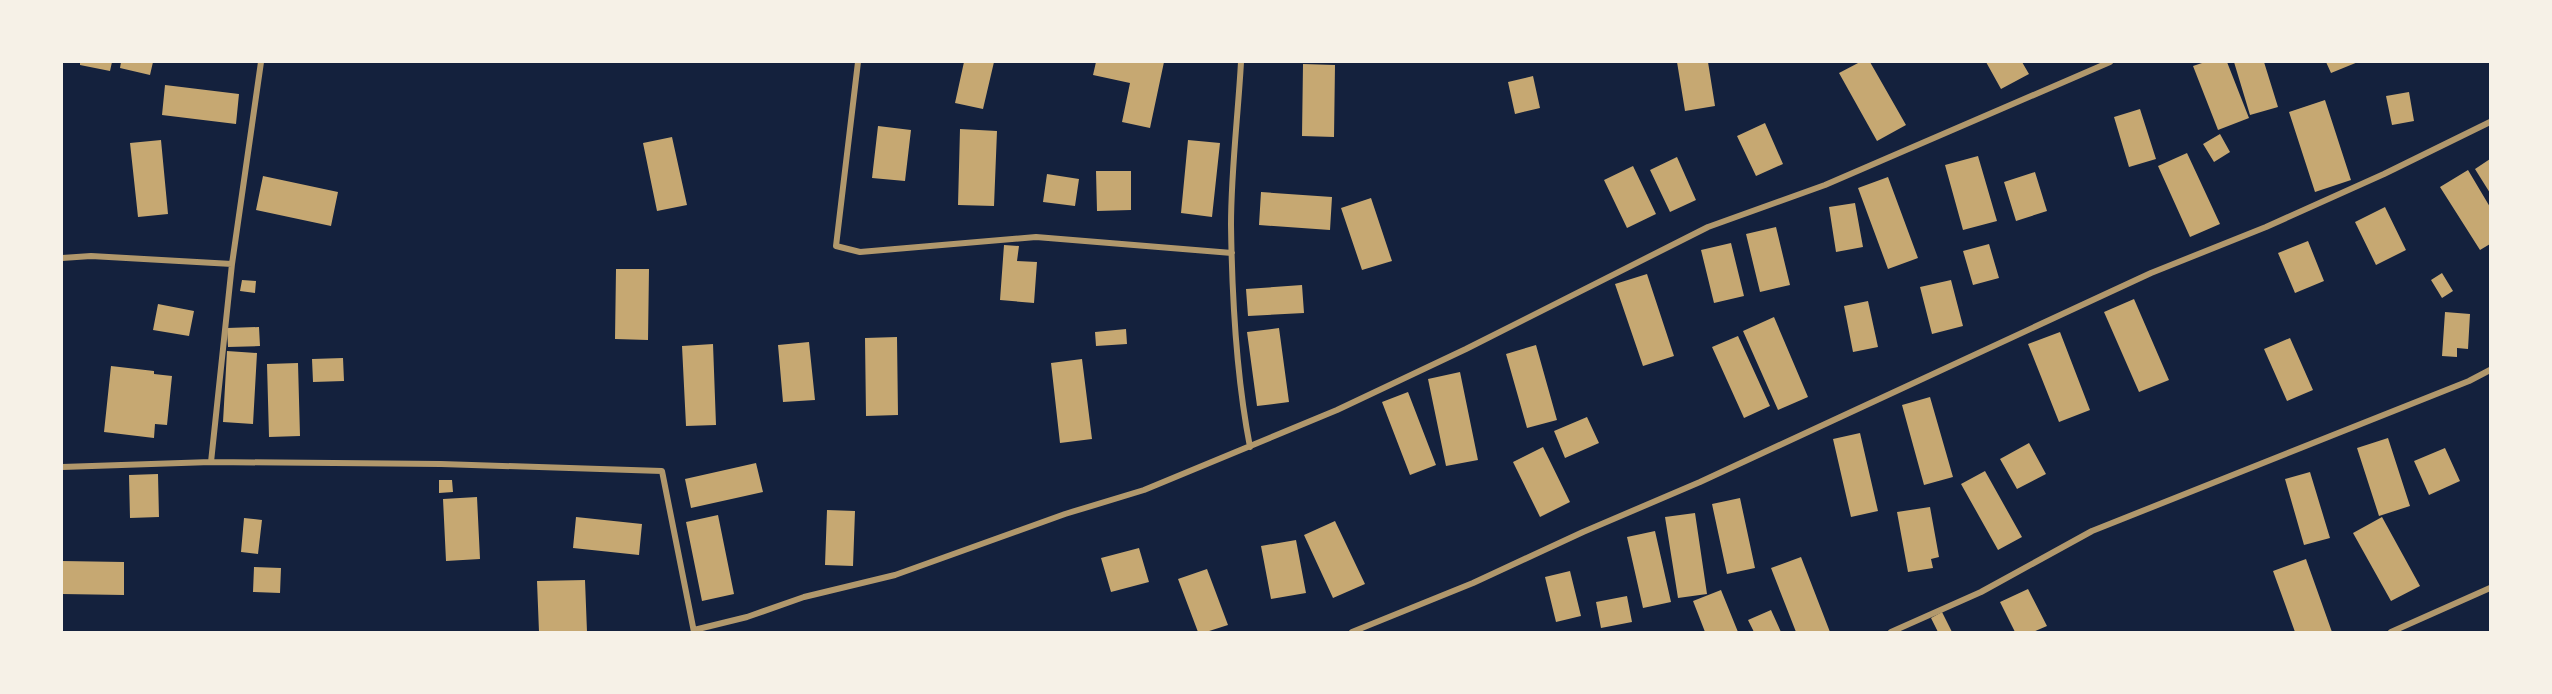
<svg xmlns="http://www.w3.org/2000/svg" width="2552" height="694" viewBox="0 0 2552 694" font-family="'Golos Text',sans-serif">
<rect width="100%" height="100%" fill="#14213d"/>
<path fill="#c6a872" d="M80,62H112L110,71L80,65Z
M121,62H153L150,75L120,68Z
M964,62H994L983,109L955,103Z
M1096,62H1164L1150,128L1122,122L1130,83L1093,75Z
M1677,62H1708L1715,106L1685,111Z
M1860,62H1870L1906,125L1877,141L1839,73Z
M1986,62H2022L2029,74L2001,89Z
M2205,62H2227L2249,118L2218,130L2193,66Z
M2234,62H2264L2278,107L2250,115Z
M2326,62H2358L2331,73Z
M1303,64L1335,65L1334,137L1302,136Z
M1533,76L1540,108L1515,114L1508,82Z
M165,85L239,94L236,124L162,115Z
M2409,92L2414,121L2392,125L2386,96Z
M2325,100L2351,180L2315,192L2289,112Z
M2140,109L2156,159L2129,167L2114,117Z
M1765,123L1783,164L1756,176L1737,136Z
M878,126L911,130L905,181L872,178Z
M960,129L997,131L994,206L958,205Z
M2220,134L2230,152L2214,162L2203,144Z
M672,137L687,205L657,211L643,143Z
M161,140L168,214L138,217L130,143Z
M1188,140L1220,143L1212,217L1181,213Z
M2187,153L2220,224L2190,237L2158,166Z
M1978,156L1997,221L1963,230L1945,165Z
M1677,157L1696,200L1670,212L1650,170Z
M2490,159V193L2475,169Z
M1633,166L1656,214L1627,228L1604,180Z
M2468,170L2490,207V244L2480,250L2440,187Z
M1096,171H1131V210L1097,211Z
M2035,172L2047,211L2016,221L2004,182Z
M1047,174L1079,179L1075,206L1043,202Z
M263,176L338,192L331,226L256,210Z
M1888,177L1918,258L1888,269L1858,188Z
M1261,192L1332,197L1330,230L1259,225Z
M1371,198L1392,261L1362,270L1341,208Z
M1855,203L1863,247L1836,252L1829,207Z
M2385,207L2406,250L2376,265L2355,222Z
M1776,227L1790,285L1760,292L1746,234Z
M2308,241L2324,281L2295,293L2278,253Z
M1731,243L1744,296L1714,303L1701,250Z
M1989,244L1999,278L1973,285L1963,251Z
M1004,245L1019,246L1017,261L1037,262L1034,303L1000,300Z
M616,269H649L648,340L615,339Z
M2442,273L2453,291L2442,298L2431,280Z
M1647,274L1674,356L1643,366L1615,284Z
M242,280L256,281L255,293L240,291Z
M1951,280L1963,326L1932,334L1920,287Z
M1302,285L1304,313L1248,316L1246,289Z
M2134,299L2169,380L2139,392L2104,312Z
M1868,301L1878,347L1853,352L1844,306Z
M158,304L194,311L189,336L153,330Z
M2445,312L2470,314L2468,349L2457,348V357L2442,356Z
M1774,317L1808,397L1778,410L1743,331Z
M259,327L260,346L228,347L227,328Z
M1279,328L1289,402L1257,406L1247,332Z
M1126,329L1127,344L1096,346L1095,332Z
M2060,332L2090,410L2059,422L2028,344Z
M1738,336L1770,406L1744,418L1712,347Z
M897,337L898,415L866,416L865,338Z
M2290,338L2313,390L2287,401L2264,349Z
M809,342L815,400L783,402L778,345Z
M713,344L716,425L686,426L682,346Z
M1536,345L1557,420L1527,428L1506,354Z
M227,351L257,353L253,424L223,422Z
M343,358L344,381L313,382L312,359Z
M1082,359L1092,439L1060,443L1051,363Z
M298,363L300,436L269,437L267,364Z
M111,366L154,371V374L172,376L167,425L155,424L154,438L104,432Z
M1460,372L1478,460L1446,466L1428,379Z
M1408,392L1436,465L1410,475L1382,402Z
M1930,397L1953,477L1924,485L1902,405Z
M1587,417L1599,443L1565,458L1554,431Z
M1860,433L1878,511L1851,517L1833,439Z
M2388,438L2410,506L2379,516L2357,448Z
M2029,443L2046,474L2017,489L2000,459Z
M1543,447L1570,502L1540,517L1513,462Z
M2445,448L2460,481L2429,495L2414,461Z
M756,463L763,492L691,508L685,479Z
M1985,471L2022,537L1998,550L1961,484Z
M2310,472L2330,538L2304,545L2285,479Z
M158,474L159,517L130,518L129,475Z
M439,480H452L453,492L439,493Z
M477,497L480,559L446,561L443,499Z
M1740,498L1755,568L1727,574L1712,504Z
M1930,507L1939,557L1931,559L1933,568L1908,572L1897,512Z
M827,510L855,511L853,566L825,565Z
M1695,513L1707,594L1678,598L1665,517Z
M718,515L734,594L702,601L686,522Z
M576,517L642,524L639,555L573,548Z
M2382,517L2420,586L2391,601L2353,533Z
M244,518L262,520L258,554L241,552Z
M1335,521L1365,584L1333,598L1304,535Z
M1655,531L1671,602L1643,608L1627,537Z
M1296,540L1306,593L1271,599L1261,546Z
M1139,548L1149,582L1111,592L1101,558Z
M1801,557L1830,632H1796L1771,568Z
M2306,559L2332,632H2295L2273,571Z
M62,561L124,562V595L62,594Z
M254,567L281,568L280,593L253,592Z
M1207,569L1228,625L1206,632H1198L1178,579Z
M1570,571L1581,616L1556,622L1545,577Z
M585,580L587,632H539L537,581Z
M2028,589L2047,626L2033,632H2015L2000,602Z
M1721,590L1738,632H1705L1693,601Z
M1627,596L1632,622L1601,628L1596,602Z
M1771,610L1781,632H1754L1748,620Z
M1942,612L1952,632H1938L1931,618Z"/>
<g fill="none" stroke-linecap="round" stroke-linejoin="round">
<path stroke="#b1986c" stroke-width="6" d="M858,62L836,246L860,252L1036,237L1232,253
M1241,62C1238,116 1231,171 1231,225C1232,299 1236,375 1250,447
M62,258L91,256L232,264
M211,462L232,264L261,62
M62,467L211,462L441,464L662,471L694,632
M694,630L747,617L804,597L895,575L1065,514L1144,490L1337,410L1466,349L1708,227L1825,185L2110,62
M1352,632L1473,583L1583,532L1700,482L2151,273L2266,227L2384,174L2490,122
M1891,632L1981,592L2092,531L2469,381L2490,370
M2391,632L2490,588"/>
</g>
<rect width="2552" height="694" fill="none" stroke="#f6f1e7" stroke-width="126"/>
</svg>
